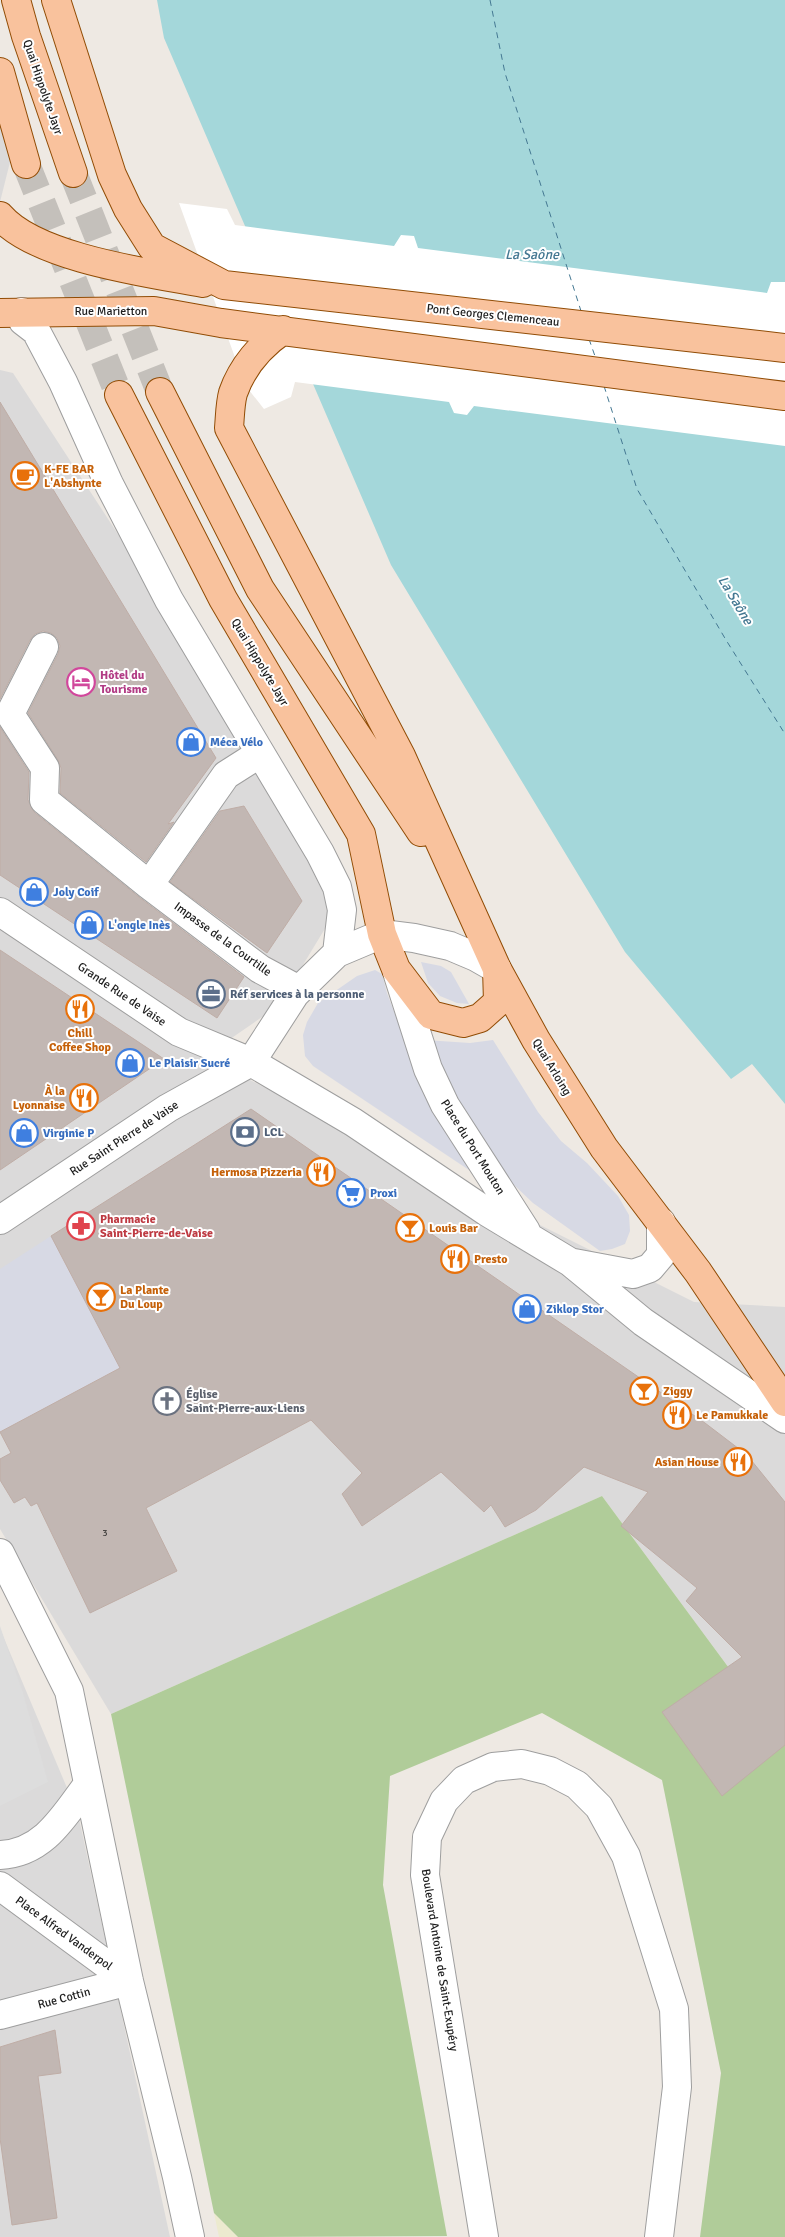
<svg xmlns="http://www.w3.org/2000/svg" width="785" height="2237" viewBox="0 0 785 2237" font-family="Signika,sans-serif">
<rect width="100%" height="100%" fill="#eee9e3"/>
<path fill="#dbdada" d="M0,121L10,162L0,202Z
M0,370L13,373L349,889L278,1006L204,1057L694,1302L785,1307V1744L602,1496L111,1714L0,1529Z
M0,1629L78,1814L170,2237H0Z"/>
<path fill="#eceacf" d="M214,2213L238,2237H219Z"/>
<path fill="#b0cc99" d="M602,1496L785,1744V2237H700L721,2073L662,1780L542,1713L390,1776L383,1885L447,2236L238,2237L214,2213L111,1714Z"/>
<path fill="#ddd" d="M0,1626L23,1693L48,1782L0,1806Z"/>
<path fill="#d7d9e4" d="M421,962L441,966L451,972L469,1004L457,1003L440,996L428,983Z
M375,970L382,974L387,993L420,1080L475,1174L313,1066L305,1056L303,1035L307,1022L318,1003L357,976Z
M425,1040L470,1043L493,1040L538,1112L561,1141L587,1163L618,1196L629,1215L630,1231L625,1244L612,1249L600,1251L533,1203L495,1167L465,1125Z
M51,1236L121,1368L0,1432V1269Z"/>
<path fill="#a4d7da" d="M157,0H785V1104L752,1064L731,1079L625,952L391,565L164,38Z"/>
<path fill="#fff" d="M179,203L227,209L235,225L394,246L401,235L414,236L418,248L767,293L771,282H785V446L474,406L467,415L454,413L449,402L295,382L291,397L264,409L245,385Z"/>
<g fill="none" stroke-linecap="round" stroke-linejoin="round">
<path stroke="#447892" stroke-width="1" stroke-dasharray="6 5" stroke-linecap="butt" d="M490,0L505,73L581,311
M589,339L596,359
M604,386L637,489L726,640L785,734"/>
</g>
<path fill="#c2b7b3" stroke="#bfada6" d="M0,402L216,758L168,824L174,822L146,862L60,793L61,768L58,760L28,713L58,654L60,646L57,638L51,633L43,631L35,634L30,640L0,699Z
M0,727L29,772L28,800L34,812L139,897L244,977L217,1018L0,875Z
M244,806L302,901L267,953L170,882L220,811Z
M0,950L164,1059L0,1170Z
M251,1109L705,1423L747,1455L785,1502V1745L722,1796L662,1712L742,1657L686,1601L697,1588L621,1526L648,1492L584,1467L536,1510L505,1527L491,1505L484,1512L441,1472L362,1526L342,1494L362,1473L311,1420L146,1508L177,1571L90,1613L37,1503L31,1506L25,1497L14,1503L0,1480V1459L11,1453L0,1432L120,1368L51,1236Z
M55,2030L61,2073L38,2076L57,2218L12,2225L0,2138V2047Z"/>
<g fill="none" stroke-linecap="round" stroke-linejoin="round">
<path stroke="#c4c0bb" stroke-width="28" stroke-dasharray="28 14" stroke-linecap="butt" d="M26,164L119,395
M73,173L160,392"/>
<defs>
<path id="minor" d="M22,312L23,321L36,331L63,382L109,484L169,600L320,853L337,887L342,910L337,953
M44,647L10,714L45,768L44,800L149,885
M259,754L226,775L149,885L260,969L299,990
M0,912L179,1032L251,1062L353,1122L487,1212L570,1262L643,1322L785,1419
M397,972L428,1069L445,1105L526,1231
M0,1220L168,1108L251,1062L295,994L337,953L382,934L414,938L450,946L476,957L497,969
M574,1263L633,1274L650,1268L661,1255V1222
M0,1553L69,1691L129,1981L177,2177L190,2237
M0,1855C44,1853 64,1816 88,1784
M0,1886L129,1981
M0,2015L129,1981
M484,2237L425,1875L427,1837L444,1801L464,1780L493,1767L522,1764L550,1771L577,1785L599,1807L626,1856L674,2009L677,2087L659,2237"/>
<path id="major" d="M16,0L26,36L73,173
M56,0L112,175L128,209L152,247L224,285L785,348
M0,72L26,164
M0,216C36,258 149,273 203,283
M0,313L154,311L221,323L785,396
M283,330C261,345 242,367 233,393C230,404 230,417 229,428L401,756L497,969L536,1040L604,1148L698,1272L785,1402
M160,392L260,589L421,832
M119,395L223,599L361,834L382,934L396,969L431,1015L463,1023L480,1018L498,1002L497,969"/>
</defs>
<use href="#minor" stroke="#9e9e9e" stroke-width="30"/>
<use href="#major" stroke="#914c05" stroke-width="30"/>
<use href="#minor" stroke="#fff" stroke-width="28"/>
<use href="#major" stroke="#f9c29d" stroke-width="28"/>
</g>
<defs>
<symbol id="cafe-ring" viewBox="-11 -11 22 22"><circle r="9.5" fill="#fff" stroke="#e8710a" stroke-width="1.5"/><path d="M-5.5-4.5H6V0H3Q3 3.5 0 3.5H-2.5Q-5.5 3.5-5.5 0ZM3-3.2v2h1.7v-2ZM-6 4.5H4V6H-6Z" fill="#e8710a"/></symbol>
<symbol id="hotel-ring" viewBox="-11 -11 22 22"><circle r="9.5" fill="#fff" stroke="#d1479c" stroke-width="1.5"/><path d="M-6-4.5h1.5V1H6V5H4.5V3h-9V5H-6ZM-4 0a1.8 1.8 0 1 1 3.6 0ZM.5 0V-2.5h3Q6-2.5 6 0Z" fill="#d1479c"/></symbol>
<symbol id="shop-ring" viewBox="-11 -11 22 22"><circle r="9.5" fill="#fff" stroke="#3f7fe0" stroke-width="1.5"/><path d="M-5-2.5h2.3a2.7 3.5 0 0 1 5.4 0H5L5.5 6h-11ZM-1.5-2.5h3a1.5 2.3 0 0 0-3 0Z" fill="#3f7fe0"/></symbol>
<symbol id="office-ring" viewBox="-11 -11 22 22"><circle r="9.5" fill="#fff" stroke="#5c6f8a" stroke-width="1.5"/><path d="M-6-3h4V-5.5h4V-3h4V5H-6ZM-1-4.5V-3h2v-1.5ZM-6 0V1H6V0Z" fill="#5c6f8a"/></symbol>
<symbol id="restaurant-ring" viewBox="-11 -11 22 22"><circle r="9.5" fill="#fff" stroke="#e8710a" stroke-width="1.5"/><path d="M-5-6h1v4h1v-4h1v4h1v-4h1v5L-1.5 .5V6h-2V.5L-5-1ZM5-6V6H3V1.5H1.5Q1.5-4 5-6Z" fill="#e8710a"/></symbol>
<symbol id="bank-ring" viewBox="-11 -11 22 22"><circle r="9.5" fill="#fff" stroke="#5c6f8a" stroke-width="1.5"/><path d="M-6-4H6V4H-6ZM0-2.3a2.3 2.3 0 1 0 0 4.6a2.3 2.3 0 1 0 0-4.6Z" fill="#5c6f8a"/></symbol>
<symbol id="supermarket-ring" viewBox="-11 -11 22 22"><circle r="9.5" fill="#fff" stroke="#3f7fe0" stroke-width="1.5"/><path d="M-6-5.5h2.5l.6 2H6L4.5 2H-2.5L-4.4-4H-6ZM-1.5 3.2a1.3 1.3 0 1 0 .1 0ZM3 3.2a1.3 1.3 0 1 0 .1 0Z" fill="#3f7fe0"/></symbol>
<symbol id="pharmacy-ring" viewBox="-11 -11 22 22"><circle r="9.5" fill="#fff" stroke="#e0444e" stroke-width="1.5"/><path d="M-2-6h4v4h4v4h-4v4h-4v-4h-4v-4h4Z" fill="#e0444e"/></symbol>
<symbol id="bar-ring" viewBox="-11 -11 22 22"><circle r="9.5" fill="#fff" stroke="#e8710a" stroke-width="1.5"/><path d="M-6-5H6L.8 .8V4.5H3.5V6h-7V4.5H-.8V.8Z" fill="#e8710a"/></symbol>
<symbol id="church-ring" viewBox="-11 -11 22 22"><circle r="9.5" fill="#fff" stroke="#6b7280" stroke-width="1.5"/><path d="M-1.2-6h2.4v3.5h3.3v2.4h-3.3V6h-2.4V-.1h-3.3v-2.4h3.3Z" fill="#6b7280"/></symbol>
</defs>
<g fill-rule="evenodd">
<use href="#cafe-ring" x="9" y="460" width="32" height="32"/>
<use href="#hotel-ring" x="65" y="666" width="32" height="32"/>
<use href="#shop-ring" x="175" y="726" width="32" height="32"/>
<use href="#shop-ring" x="18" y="876" width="32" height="32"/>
<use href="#shop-ring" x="73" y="909" width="32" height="32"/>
<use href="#office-ring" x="195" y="978" width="32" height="32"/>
<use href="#restaurant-ring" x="64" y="993" width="32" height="32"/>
<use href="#shop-ring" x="114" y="1047" width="32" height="32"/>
<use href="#restaurant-ring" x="68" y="1082" width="32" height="32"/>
<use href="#bank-ring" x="229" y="1116" width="32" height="32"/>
<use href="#shop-ring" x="8" y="1117" width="32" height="32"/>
<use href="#restaurant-ring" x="305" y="1156" width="32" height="32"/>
<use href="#supermarket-ring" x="335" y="1177" width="32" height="32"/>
<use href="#pharmacy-ring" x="65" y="1210" width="32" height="32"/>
<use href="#bar-ring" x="394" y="1212" width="32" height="32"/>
<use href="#restaurant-ring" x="439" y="1243" width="32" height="32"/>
<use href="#bar-ring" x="85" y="1281" width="32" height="32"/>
<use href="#shop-ring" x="511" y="1293" width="32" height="32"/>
<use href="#bar-ring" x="628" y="1375" width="32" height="32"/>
<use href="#church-ring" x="151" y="1385" width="32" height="32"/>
<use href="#restaurant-ring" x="661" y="1399" width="32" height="32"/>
<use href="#restaurant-ring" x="722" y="1446" width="32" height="32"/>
</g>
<g text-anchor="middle" stroke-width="4" stroke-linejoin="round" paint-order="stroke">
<g font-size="10" fill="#464442">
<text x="105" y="1536">3</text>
</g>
<g font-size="12" fill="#1d1d1d" stroke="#fff">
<text transform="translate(43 87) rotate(71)" y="4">Quai Hippolyte Jayr</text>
<text x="111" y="315">Rue Marietton</text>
<text transform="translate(493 315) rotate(6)" y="4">Pont Georges Clemenceau</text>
<text transform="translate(260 662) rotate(59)" y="4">Quai Hippolyte Jayr</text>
<text transform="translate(223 939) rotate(36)" y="4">Impasse de la Courtille</text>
<text transform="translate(122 994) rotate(34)" y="4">Grande Rue de Vaise</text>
<text transform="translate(552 1067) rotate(59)" y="4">Quai Arloing</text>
<text transform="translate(124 1138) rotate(-33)" y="4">Rue Saint Pierre de Vaise</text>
<text transform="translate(473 1147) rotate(58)" y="4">Place du Port Mouton</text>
<text transform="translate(64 1933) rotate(36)" y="4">Place Alfred Vanderpol</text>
<text transform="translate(440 1960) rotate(81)" y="4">Boulevard Antoine de Saint-Exupéry</text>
<text transform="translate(64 1998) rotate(-15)" y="4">Rue Cottin</text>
</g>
<g font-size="12" font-weight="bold" fill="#c56008" stroke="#fff" text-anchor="start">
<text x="44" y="473">K-FE BAR<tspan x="44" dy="14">L'Abshynte</tspan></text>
<text x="80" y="1037" text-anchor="middle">Chill<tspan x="80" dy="14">Coffee Shop</tspan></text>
<text x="65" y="1095" text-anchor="end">À la<tspan x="65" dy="14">Lyonnaise</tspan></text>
<text x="302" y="1176" text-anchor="end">Hermosa Pizzeria</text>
<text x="429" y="1232">Louis Bar</text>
<text x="474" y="1263">Presto</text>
<text x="120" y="1294">La Plante<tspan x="120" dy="14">Du Loup</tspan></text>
<text x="663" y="1395">Ziggy</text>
<text x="696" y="1419">Le Pamukkale</text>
<text x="719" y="1466" text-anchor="end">Asian House</text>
</g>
<g font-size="12" font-weight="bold" fill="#b23c85" stroke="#fff" text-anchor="start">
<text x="100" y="679">Hôtel du<tspan x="100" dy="14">Tourisme</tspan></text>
</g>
<g font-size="12" font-weight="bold" fill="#366cbe" stroke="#fff" text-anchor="start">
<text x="210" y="746">Méca Vélo</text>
<text x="53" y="896">Joly Coif</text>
<text x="108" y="929">L'ongle Inès</text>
<text x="149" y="1067">Le Plaisir Sucré</text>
<text x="43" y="1137">Virginie P</text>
<text x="370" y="1197">Proxi</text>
<text x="546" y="1313">Ziklop Stor</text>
</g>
<g font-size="12" font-weight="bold" fill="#4e5e75" stroke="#fff" text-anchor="start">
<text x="230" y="998">Réf services à la personne</text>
<text x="264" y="1136">LCL</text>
</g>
<g font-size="12" font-weight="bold" fill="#be3a42" stroke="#fff" text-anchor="start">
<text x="100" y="1223">Pharmacie<tspan x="100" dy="14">Saint-Pierre-de-Vaise</tspan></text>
</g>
<g font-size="12" font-weight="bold" fill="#5b616d" stroke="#fff" text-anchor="start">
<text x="186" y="1398">Église<tspan x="186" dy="14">Saint-Pierre-aux-Liens</tspan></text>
</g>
<g font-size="14" font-style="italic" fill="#447892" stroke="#fff">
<text x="532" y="259">La Saône</text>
<text transform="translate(736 600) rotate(59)" y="5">La Saône</text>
</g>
</g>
</svg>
